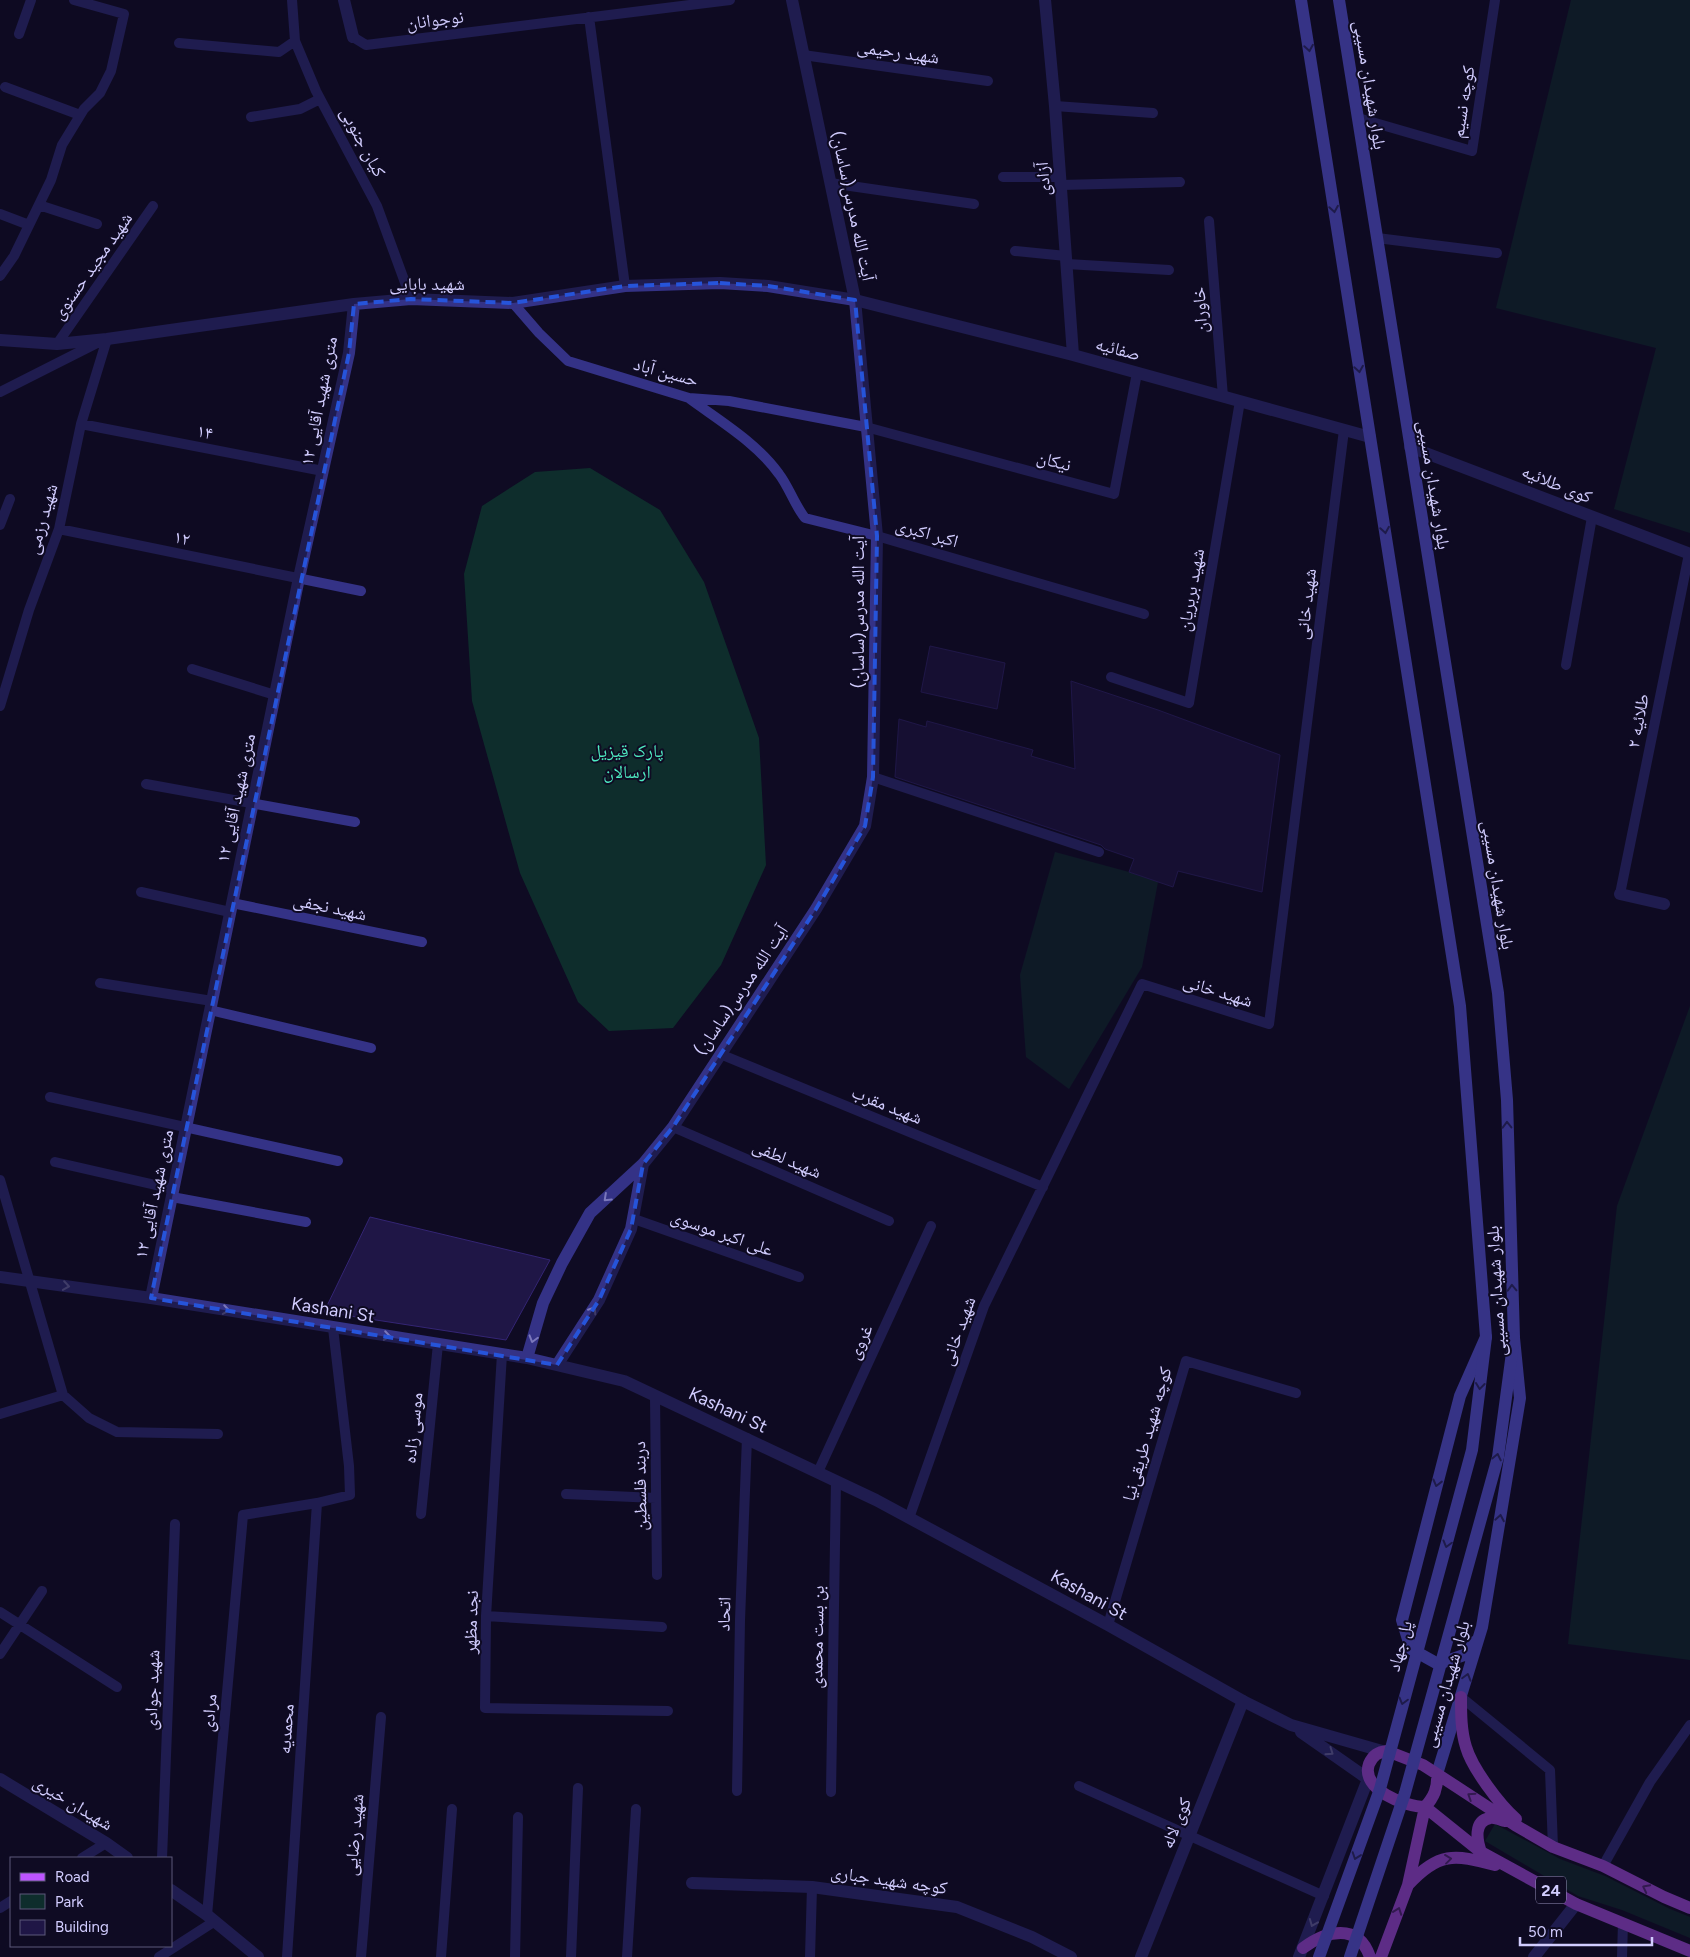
<svg xmlns="http://www.w3.org/2000/svg" width="1690" height="1957" viewBox="0 0 1690 1957" font-family="Figtree,'Noto Naskh Arabic',sans-serif">
<rect width="100%" height="100%" fill="#0f0b23"/>
<path fill="#0e2d2c" d="M1571,0H1690V533L1614,509L1656,348L1496,308Z
M590,468L660,510L704,582L759,738L766,865L721,965L673,1028L609,1031L578,1002L520,873L472,701L464,574L482,506L535,472Z
M1055,852L1129,872L1158,882L1142,967L1069,1089L1026,1057L1020,975Z
M1690,1006V1660L1568,1644L1617,1206Z
M1495,1824L1560,1859L1605,1876L1670,1909L1690,1917V1938L1622,1910L1578,1896L1485,1841Z"/>
<path fill="#1f1646" stroke="#342574" d="M930,646L1005,663L997,709L921,692Z
M1071,681L1158,710L1280,755L1262,892L1178,871L1173,887L1129,872L1134,859L1105,849L1101,845L895,777L899,719L926,727L927,721L1033,750L1031,756L1075,769Z
M370,1217L550,1260L506,1340L324,1312Z"/>
<g fill="none" stroke-linecap="round" stroke-linejoin="round">
<path stroke="#343286" stroke-width="10" d="M292,0L295,41L316,91L377,206L411,299
M589,17L625,286
M19,34L31,0
M353,37L366,45L730,0
M179,43L279,52L295,41
M803,55L988,81
M5,87L80,115
M1055,106L1153,113
M251,117L300,109L320,99
M1358,118L1472,151L1495,0
M1003,177H1060
M830,183L974,204
M1061,185L1180,182
M39,205L97,224
M0,214L29,225
M1209,221L1223,397
M1377,238L1497,253
M1015,251L1066,256
M1067,264L1169,270
M0,276L14,256L51,180L62,145L84,109L100,93L111,71L124,14L74,0
M513,303L539,333L568,361L689,398L729,401L866,427L1114,494L1137,373
M57,344L153,206
M0,392L101,341
M690,399C720,421 757,443 779,474C789,487 794,504 805,518L877,536L1144,614
M81,424L323,471
M0,525L10,499
M59,529L361,591
M1566,665L1592,517
M192,669L275,695
M1111,677L1189,703L1240,401
M0,706L29,610L59,529L81,424L107,339
M873,777L1099,852
M146,784L355,822
M141,892L230,912
M1620,894L1689,554
M232,903L422,942
M100,983L212,1001
M210,1010L371,1048
M720,1054L1043,1187
M50,1097L338,1161
M673,1127L889,1221
M55,1162L173,1189
M0,1180L63,1395L89,1418L117,1432L218,1434
M172,1197L306,1222
M634,1219L799,1277
M502,1354L486,1616L485,1708L668,1711
M655,1396L657,1575
M0,1414L63,1395
M818,1472L931,1226
M566,1494L656,1498
M421,1514L438,1344
M909,1518L984,1306L1142,984L1269,1024L1344,430
M0,1612L117,1687
M486,1616L662,1627
M1108,1625L1186,1361L1296,1393
M0,1654L42,1591
M1461,1697L1550,1770L1553,1847
M1079,1786L1324,1896
M737,1791L740,1620L747,1438
M831,1792L836,1481
M82,1858L106,1843
M162,1858L175,1524
M1603,1866L1650,1782L1690,1725
M0,1908L11,1901
M207,1915L243,1515L317,1503L350,1495L349,1466L333,1328
M159,1957L215,1921
M287,1957L317,1503
M361,1957L381,1717
M441,1957L452,1809
M515,1957L518,1817
M571,1957L578,1788
M627,1957L636,1809
M810,1957L812,1887
M1622,1957L1623,1923"/>
<path stroke="#343286" stroke-width="12" d="M344,0L353,37
M1045,0L1055,106L1073,355
M0,340L57,344L107,339L354,304L411,299L513,303L625,286L720,283L768,286L855,300L1073,355L1370,437
M1410,447L1690,554
M1620,894L1664,904
M151,1298L299,578L349,353L354,304
M0,1779L106,1843L127,1858
M692,1883L812,1887L957,1907L1032,1937L1071,1957
M171,1890L207,1915L258,1957
M1141,1957L1243,1701"/>
<path stroke="#343286" stroke-width="12" d="M0,1277L151,1298L527,1358L624,1381L876,1500L1108,1625L1243,1701L1291,1725L1382,1751
M527,1358L543,1303L562,1263L590,1213L643,1164L673,1127L816,909L865,826L873,777L877,536L855,300L792,0
M557,1365L599,1300L631,1229L643,1164
M1299,1957L1368,1779L1301,1732
M1534,1957L1576,1904"/>
<path stroke="#6664ff" stroke-width="12" d="M1301,0L1460,1006L1486,1337L1460,1396L1402,1620L1411,1649L1438,1664L1467,1654L1474,1642
M1339,0L1498,993L1507,1100L1514,1338L1520,1398L1482,1627L1437,1774"/>
<path stroke="#bd54ff" stroke-width="12" d="M1461,1697C1461,1714 1461,1731 1466,1747C1472,1768 1499,1804 1516,1819
M1387,1751L1423,1765L1437,1774C1438,1788 1434,1797 1425,1807C1405,1807 1360,1789 1369,1764C1373,1755 1378,1752 1387,1751Z
M1437,1774L1515,1825L1553,1847L1603,1866L1664,1897L1690,1908
M1481,1852C1477,1841 1473,1821 1490,1818C1494,1817 1501,1820 1505,1821
M1408,1885C1438,1852 1454,1854 1495,1865
M1303,1948C1326,1931 1358,1922 1370,1957
M1381,1957L1408,1885L1425,1807L1481,1852L1576,1904L1690,1951"/>
<path stroke="#6664ff" stroke-width="12" d="M1319,1957L1380,1789L1472,1450L1486,1337
M1350,1957L1405,1793L1498,1457L1514,1338"/>
</g>
<defs><path id="oneway-chevron" d="M-2-3.5L2.5 0L-2 3.5" fill="none" stroke-width="1.6" stroke-linecap="round" stroke-linejoin="round" transform="scale(1.25)"/></defs>
<g stroke="#322f7b">
<use href="#oneway-chevron" transform="translate(1309 48) rotate(81)"/>
<use href="#oneway-chevron" transform="translate(1334 209) rotate(81)"/>
<use href="#oneway-chevron" transform="translate(1359 369) rotate(81)"/>
<use href="#oneway-chevron" transform="translate(1385 530) rotate(81)"/>
<use href="#oneway-chevron" transform="translate(1507 1125) rotate(-91)"/>
<use href="#oneway-chevron" transform="translate(1512 1288) rotate(-92)"/>
<use href="#oneway-chevron" transform="translate(1480 1386) rotate(97)"/>
<use href="#oneway-chevron" transform="translate(1497 1457) rotate(-78)"/>
<use href="#oneway-chevron" transform="translate(1437 1483) rotate(104)"/>
<use href="#oneway-chevron" transform="translate(1500 1518) rotate(-80)"/>
<use href="#oneway-chevron" transform="translate(1447 1544) rotate(105)"/>
<use href="#oneway-chevron" transform="translate(1467 1677) rotate(-74)"/>
<use href="#oneway-chevron" transform="translate(1403 1701) rotate(105)"/>
<use href="#oneway-chevron" transform="translate(1356 1856) rotate(109)"/>
</g>
<g stroke="#7b78bc">
<use href="#oneway-chevron" transform="translate(607 1198) rotate(137)"/>
<use href="#oneway-chevron" transform="translate(66 1286) rotate(8)"/>
<use href="#oneway-chevron" transform="translate(226 1310) rotate(9)"/>
<use href="#oneway-chevron" transform="translate(593 1310) rotate(-57)"/>
<use href="#oneway-chevron" transform="translate(387 1336) rotate(9)"/>
<use href="#oneway-chevron" transform="translate(533 1339) rotate(106)"/>
<use href="#oneway-chevron" transform="translate(1330 1752) rotate(35)"/>
<use href="#oneway-chevron" transform="translate(1313 1923) rotate(112)"/>
</g>
<g stroke="#5d2c86">
<use href="#oneway-chevron" transform="translate(1471 1796) rotate(-147)"/>
<use href="#oneway-chevron" transform="translate(1448 1859) rotate(-7)"/>
<use href="#oneway-chevron" transform="translate(1646 1888) rotate(-153)"/>
<use href="#oneway-chevron" transform="translate(1398 1911) rotate(-70)"/>
</g>
<path d="M0 0H1690V1957H0ZM720,283L768,286L855,300L877,536L873,777L865,826L816,909L673,1127L643,1164L631,1229L599,1300L557,1365L151,1298L349,353L354,304L411,299L513,303L625,286Z" fill="#0f0b23" fill-opacity=".55" fill-rule="evenodd"/>
<path fill="none" stroke="#2654da" stroke-width="4" stroke-dasharray="10 6" stroke-linejoin="round" d="M720,283L768,286L855,300L877,536L873,777L865,826L816,909L673,1127L643,1164L631,1229L599,1300L557,1365L151,1298L349,353L354,304L411,299L513,303L625,286Z"/>
<g text-anchor="middle" stroke-width="4" stroke-linejoin="round" paint-order="stroke">
<rect fill="#0f0b23" stroke="#9893bd" stroke-width="1" x="1536" y="1876.5" width="30" height="27" rx="4"/>
<g font-size="16" font-weight="bold" fill="#d2cdff">
<text x="1551" y="1896">24</text>
</g>
<g font-size="18" fill="#d2cdff" stroke="#0f0b23">
<text transform="translate(435 20) rotate(-7)" y="6">نوجوانان</text>
<text transform="translate(898 52) rotate(8)" y="6">شهید رحیمی</text>
<text transform="translate(1370 85) rotate(81)" y="6">بلوار شهیدان مسیبی</text>
<text transform="translate(1463 102) rotate(-81)" y="6">کوچه نسیم</text>
<text transform="translate(363 142) rotate(62)" y="6">کیان جنوبی</text>
<text transform="translate(1043 179) rotate(-94)" y="6">آزادی</text>
<text transform="translate(853 206) rotate(78)" y="6">آیت الله مدرس(ساسان)</text>
<text transform="translate(92 266) rotate(-55)" y="6">شهید مجید حسنوی</text>
<text x="427" y="290">شهید بابایی</text>
<text transform="translate(1200 310) rotate(-94)" y="6">خاوران</text>
<text transform="translate(1118 349) rotate(15)" y="6">صفائیه</text>
<text transform="translate(666 372) rotate(15)" y="6">حسین آباد</text>
<text transform="translate(319 401) rotate(-79)" y="6">۱۲ متری شهید آقایی</text>
<text transform="translate(205 432) rotate(11)" y="6">۱۴</text>
<text transform="translate(1054 461) rotate(15)" y="6">نیکان</text>
<text transform="translate(1557 484) rotate(22)" y="6">کوی طلائیه</text>
<text transform="translate(1434 485) rotate(81)" y="6">بلوار شهیدان مسیبی</text>
<text transform="translate(42 519) rotate(-74)" y="6">شهید رزمی</text>
<text transform="translate(927 533) rotate(16)" y="6">اکبر اکبری</text>
<text transform="translate(182 538) rotate(11)" y="6">۱۲</text>
<text transform="translate(1191 590) rotate(-80)" y="6">شهید بربریان</text>
<text transform="translate(1306 604) rotate(-83)" y="6">شهید خانی</text>
<text transform="translate(858 612) rotate(-90)" y="6">آیت الله مدرس(ساسان)</text>
<text transform="translate(1638 721) rotate(-79)" y="6">طلائیه ۲</text>
<text transform="translate(236 798) rotate(-78)" y="6">۱۲ متری شهید آقایی</text>
<text transform="translate(1498 885) rotate(81)" y="6">بلوار شهیدان مسیبی</text>
<text transform="translate(330 907) rotate(12)" y="6">شهید نجفی</text>
<text transform="translate(741 990) rotate(-56)" y="6">آیت الله مدرس(ساسان)</text>
<text transform="translate(1218 991) rotate(17)" y="6">شهید خانی</text>
<text transform="translate(887 1105) rotate(22)" y="6">شهید مقرب</text>
<text transform="translate(787 1159) rotate(23)" y="6">شهید لطفی</text>
<text transform="translate(154 1194) rotate(-78)" y="6">۱۲ متری شهید آقایی</text>
<text transform="translate(722 1233) rotate(19)" y="6">علی اکبر موسوی</text>
<text transform="translate(1496 1291) rotate(-93)" y="6">بلوار شهیدان مسیبی</text>
<text transform="translate(333 1310) rotate(9)" y="6">Kashani St</text>
<text transform="translate(958 1331) rotate(-70)" y="6">شهید خانی</text>
<text transform="translate(860 1342) rotate(-65)" y="6">غروی</text>
<text transform="translate(728 1410) rotate(25)" y="6">Kashani St</text>
<text transform="translate(413 1428) rotate(-84)" y="6">موسی زاده</text>
<text transform="translate(1147 1434) rotate(-74)" y="6">کوچه شهید طریقی‌نیا</text>
<text transform="translate(640 1486) rotate(-91)" y="6">دربند فلسطین</text>
<text transform="translate(1089 1595) rotate(29)" y="6">Kashani St</text>
<text transform="translate(724 1614) rotate(-88)" y="6">اتحاد</text>
<text transform="translate(471 1622) rotate(-88)" y="6">نجد مظهر</text>
<text transform="translate(817 1637) rotate(-89)" y="6">بن بست محمدی</text>
<text transform="translate(1400 1646) rotate(-75)" y="6">پل جهاد</text>
<text transform="translate(1446 1684) rotate(-74)" y="6">بلوار شهیدان مسیبی</text>
<text transform="translate(152 1690) rotate(-88)" y="6">شهید جوادی</text>
<text transform="translate(209 1713) rotate(-85)" y="6">مرادی</text>
<text transform="translate(286 1729) rotate(-86)" y="6">محمدیه</text>
<text transform="translate(73 1803) rotate(31)" y="6">شهیدان خیری</text>
<text transform="translate(1176 1823) rotate(-68)" y="6">کوی لاله</text>
<text transform="translate(354 1835) rotate(-85)" y="6">شهید رضایی</text>
<text transform="translate(889 1880) rotate(8)" y="6">کوچه شهید جباری</text>
</g>
<g font-size="18" fill="#4eeac1" stroke="#0f0b23">
<text x="627" y="757">پارک قیزیل<tspan x="627" dy="21">ارسالان</tspan></text>
</g>
</g>
<rect x="10" y="1857" width="162" height="90" fill="#0f0b23" stroke="#5d597b"/>
<rect x="20" y="1873" width="25" height="8" fill="#bd54ff" stroke="#5d597b"/>
<text x="55" y="1882" font-size="15" fill="#d2cdff">Road</text>
<rect x="20" y="1894" width="25" height="15" fill="#0e2d2c" stroke="#5d597b"/>
<text x="55" y="1907" font-size="15" fill="#d2cdff">Park</text>
<rect x="20" y="1920" width="25" height="15" fill="#1f1646" stroke="#5d597b"/>
<text x="55" y="1932" font-size="15" fill="#d2cdff">Building</text>
<path d="M1520 1937v8h132v-8" fill="none" stroke="#d2cdff" stroke-width="2.5"/>
<text x="1528" y="1937" font-size="15" fill="#d2cdff" stroke="#0f0b23" stroke-width="4" paint-order="stroke">50 m</text>
</svg>
